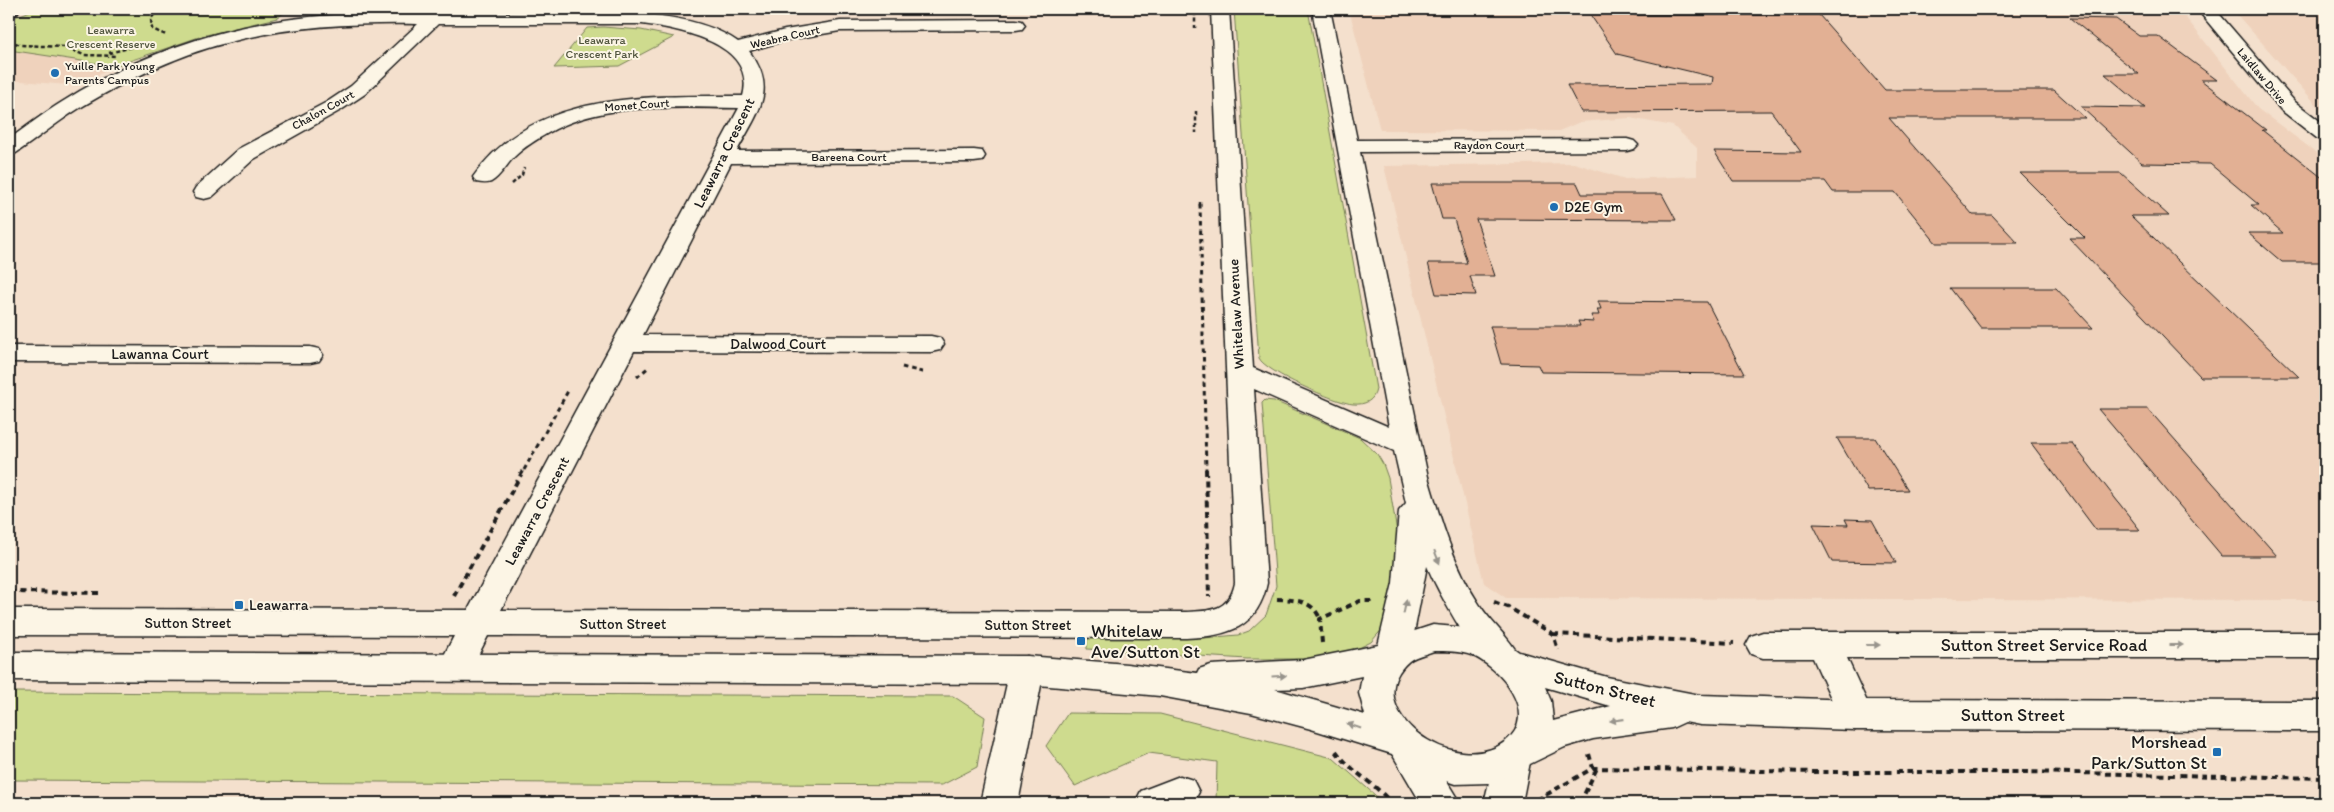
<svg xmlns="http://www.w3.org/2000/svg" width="2334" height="812" viewBox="0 0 2334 812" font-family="Itim,sans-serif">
<rect width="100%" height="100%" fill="#f4e0cd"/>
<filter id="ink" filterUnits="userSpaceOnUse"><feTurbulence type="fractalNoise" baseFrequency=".02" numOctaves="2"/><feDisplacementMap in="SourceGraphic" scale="10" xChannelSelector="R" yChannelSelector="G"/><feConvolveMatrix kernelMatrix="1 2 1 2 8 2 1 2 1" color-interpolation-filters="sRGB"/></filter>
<g filter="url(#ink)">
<path fill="#efd2bc" d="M1349,9H2179L2258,109L2325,159V600L1506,598L1484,583L1384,166L1574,163L1625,179L1697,176V148L1673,126L1630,118L1580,122L1559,131L1380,130Z
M2232,9H2325V114L2324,113Z
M17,50L115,66L79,86L9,80V56Z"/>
<path fill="#cedb8e" stroke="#757c55" d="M36,9H289L277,18L202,36L115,66L9,50V19Z
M1234,9H1308L1376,389C1374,401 1365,405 1353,404C1337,403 1265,372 1259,358Z
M603,27L641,30L674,37L619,66L554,68L587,28Z
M1265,400L1274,401L1360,438L1377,454L1383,464L1388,478L1398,538V569L1384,627L1371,642L1359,648L1313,659H1247L1087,649V637L1204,638L1238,635L1249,631L1266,615L1276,586L1262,403Z
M9,692L953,696L985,717L977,767L942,785L9,780Z
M1068,713L1160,714L1333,758L1384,803H1216L1217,762L1149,753L1075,786L1046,746Z"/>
<path fill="#e2b094" stroke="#1c1c1c" d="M1587,10H1631L1634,15H1819L1885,90H2054L2085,118H1889L1973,215H1992L2018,243H1936L1895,192H1833L1825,181H1733L1714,151L1801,152L1771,111L1581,112L1567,85L1712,84L1713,77L1617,54Z
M2070,18L2116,19L2139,36H2158L2217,80H2201L2266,130H2262L2325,180V262H2282L2248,233H2283L2251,205H2259L2210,164L2142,163L2081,107L2145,108L2105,74H2139Z
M2020,173H2121L2169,216H2131L2299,377H2201L2069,238H2085Z
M1432,183H1577L1582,194H1662L1676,220L1476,219L1495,276H1470L1476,295L1436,294L1428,263H1467L1454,219H1442Z
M1950,288H2056L2093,328H1981Z
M1598,301L1707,302L1744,374L1541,372L1538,365L1501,364L1490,326H1580L1578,321L1594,322L1591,315H1599L1597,309H1601Z
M2098,409H2148L2277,556H2222Z
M1837,438H1875L1908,490L1868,491Z
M2031,443H2072L2140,530H2096Z
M1845,519L1872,520L1896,563L1832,562L1813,524L1848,525Z"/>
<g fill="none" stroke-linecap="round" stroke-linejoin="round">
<defs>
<path id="minor" d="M9,9H20L17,13L9,15Z
M1211,9H1229L1253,368L1389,427L1312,9H1330L1357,140L1627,139L1634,141L1638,145L1634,149L1627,151L1360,152L1428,477C1441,521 1454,566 1479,604C1491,623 1509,637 1519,656L1514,666C1506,668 1500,670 1492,666C1472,656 1436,587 1427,566L1410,654L1405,664L1393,668L1381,664L1376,654L1393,583L1399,511L1406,503L1394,451L1254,389L1267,583C1258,628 1228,636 1186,638L488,636L467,677L455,681L443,677L438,667L454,636L9,635V609L468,610L739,108C677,108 605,101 548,133C536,140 524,147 514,157C507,164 500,177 491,182C486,184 481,183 476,182L473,177C533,90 650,96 743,96C757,43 679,29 642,24H438L365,94L341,110L254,159L212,197L204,199L196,197L193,192L196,187L238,149L327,102L351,86L418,24C353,23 289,26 226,43C174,56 123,82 78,109C57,122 37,139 16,153L9,155V139C26,127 44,113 62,102C109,72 163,49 216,34C311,7 412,13 509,13C574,13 684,3 738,42L785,30L840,21L1016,20L1022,21L1025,25L1022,29L1016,30L840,31L787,40L749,51C779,90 757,113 737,151L974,150L982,151L985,156L982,161L974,162L731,163L643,335L931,336L940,338L944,344L940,350L931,352L634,351L501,610L1186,612C1211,611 1229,611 1235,583Z
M2197,9H2215L2295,102L2325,125V141L2318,139L2281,110Z
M9,346L310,347L319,349L323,355L319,361L310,363L9,362Z
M1763,632H2325V658H1847L1873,715L1867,725L1855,730L1843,725L1813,658H1763L1751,654L1746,645L1751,636Z
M1027,656L1039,660L1044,670L1018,803H980L1010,670L1015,660Z
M1406,732L1419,736L1460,803H1421L1388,747L1393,736Z
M1513,741L1526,746L1531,757L1522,803H1484L1495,757L1500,746Z
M1180,776L1193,780L1199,792L1193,803H1135L1141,791Z"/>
<path id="major" d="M1433,625L1468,628L1497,637L1519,652L1607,677L1700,695L1855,700L2325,701V731L1855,730L1700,725L1685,722L1672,728L1593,739L1565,747L1530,764L1522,771L1489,783L1455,784L1412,769L1392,754L1311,729L1251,713L1160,696L1027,684L9,680V652L1027,656L1127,664L1197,673L1199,669L1211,665L1303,660L1383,644L1387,640ZM1434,651C1446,651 1460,651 1471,655C1500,667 1540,714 1506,741C1455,781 1355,708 1409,661C1415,656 1426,654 1434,651ZM1362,676L1359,693L1365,715L1275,689L1303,688ZM1545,687L1607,705L1611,706L1553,721L1551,701Z"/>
</defs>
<use href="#minor" stroke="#1c1c1c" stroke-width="3"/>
<use href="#major" stroke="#1c1c1c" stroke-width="3"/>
<path stroke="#1c1c1c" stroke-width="2.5" stroke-dasharray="4 2.5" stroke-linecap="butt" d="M158,9L151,19L152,29L166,35
M1195,12V28
M9,41L21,45L64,47L84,55L117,56
M109,53L132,47
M1196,111V133
M512,184L522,175L524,168
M1200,202V206"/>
<path stroke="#1c1c1c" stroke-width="3" stroke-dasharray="4.5 4" stroke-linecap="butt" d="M1200,204L1206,470
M902,367L926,373
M637,377L650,366
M524,470L568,391"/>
<path stroke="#1c1c1c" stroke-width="4" stroke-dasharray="6 4.5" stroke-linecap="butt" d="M1206,469L1209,597
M9,592L101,593
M454,596L524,469
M1277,599C1295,600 1313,600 1320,619
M1494,602L1508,607L1553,634L1558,650
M1553,634L1734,643
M1322,643L1320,619L1360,601H1376
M1336,751C1351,772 1375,783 1391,803
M1589,754L1593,768
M1537,800L1593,768L1818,772H2024L2325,778
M1580,803L1597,768"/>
<use href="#minor" fill="#fcf5e5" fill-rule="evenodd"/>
<use href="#major" fill="#fcf5e5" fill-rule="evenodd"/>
</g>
<defs><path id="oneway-solid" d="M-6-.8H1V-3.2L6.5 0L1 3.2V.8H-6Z" transform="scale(1.25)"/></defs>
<g fill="#97938b">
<use href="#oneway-solid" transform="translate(1437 557) rotate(68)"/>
<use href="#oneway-solid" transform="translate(1405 607) rotate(-78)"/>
<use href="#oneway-solid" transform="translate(1873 645)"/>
<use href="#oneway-solid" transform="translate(2176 645)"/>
<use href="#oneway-solid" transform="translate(1279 676) rotate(-4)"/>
<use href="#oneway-solid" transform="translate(1617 720) rotate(172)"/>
<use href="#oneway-solid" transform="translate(1354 726) rotate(-161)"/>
</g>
</g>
<g fill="#1f6fb2" stroke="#fcf5e5" stroke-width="2">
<circle cx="55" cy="73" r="5"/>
<circle cx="1554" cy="207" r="5"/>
<rect x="234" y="600" width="10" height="10" rx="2.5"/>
<rect x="1076" y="636" width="10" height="10" rx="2.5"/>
<rect x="2212" y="747" width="10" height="10" rx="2.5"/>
</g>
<g text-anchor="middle" stroke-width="4" stroke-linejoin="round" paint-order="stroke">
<g font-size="12" fill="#51553e" stroke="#fcf5e5">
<text x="111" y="34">Leawarra<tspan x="111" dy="14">Crescent Reserve</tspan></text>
<text x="602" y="44">Leawarra<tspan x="602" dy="14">Crescent Park</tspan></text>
</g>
<g font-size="12" fill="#1c1c1c" stroke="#fcf5e5">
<text transform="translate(785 37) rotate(-13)" y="4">Weabra Court</text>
<text transform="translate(2262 76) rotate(50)" y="4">Laidlaw Drive</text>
<text transform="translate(637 105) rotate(-4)" y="4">Monet Court</text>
<text transform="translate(323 110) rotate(-29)" y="4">Chalon Court</text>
<text x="1489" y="149">Raydon Court</text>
<text x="849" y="161">Bareena Court</text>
</g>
<g font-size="12" fill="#1c1c1c" stroke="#fcf5e5" text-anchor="start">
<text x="65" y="70">Yuille Park Young<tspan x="65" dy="14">Parents Campus</tspan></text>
</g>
<g font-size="15" fill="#1c1c1c" stroke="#fcf5e5">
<text transform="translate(724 153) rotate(-64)" y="5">Leawarra Crescent</text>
<text transform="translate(1236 314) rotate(-93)" y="5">Whitelaw Avenue</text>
<text x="778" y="349">Dalwood Court</text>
<text x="160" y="359">Lawanna Court</text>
<text transform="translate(537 511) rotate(-62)" y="5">Leawarra Crescent</text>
<text x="188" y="628">Sutton Street</text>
<text x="623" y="629">Sutton Street</text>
<text x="1028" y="630">Sutton Street</text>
</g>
<g font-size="15" fill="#1c1c1c" stroke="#fcf5e5" text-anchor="start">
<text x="1564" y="212">D2E Gym</text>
<text x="249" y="610">Leawarra</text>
</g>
<g font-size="18" fill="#1c1c1c" stroke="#fcf5e5" text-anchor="start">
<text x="1091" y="637">Whitelaw<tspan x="1091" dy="21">Ave/Sutton St</tspan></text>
<text x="2207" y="748" text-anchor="end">Morshead<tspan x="2207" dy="21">Park/Sutton St</tspan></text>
</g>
<g font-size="18" fill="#1c1c1c" stroke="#fcf5e5">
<text x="2044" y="651">Sutton Street Service Road</text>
<text transform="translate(1605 689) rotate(14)" y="6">Sutton Street</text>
<text x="2013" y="721">Sutton Street</text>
</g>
</g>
<rect width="2334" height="812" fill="none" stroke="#fcf5e5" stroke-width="30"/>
<rect x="15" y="15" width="2304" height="782" fill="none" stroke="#1c1c1c" stroke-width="2" filter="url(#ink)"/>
</svg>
